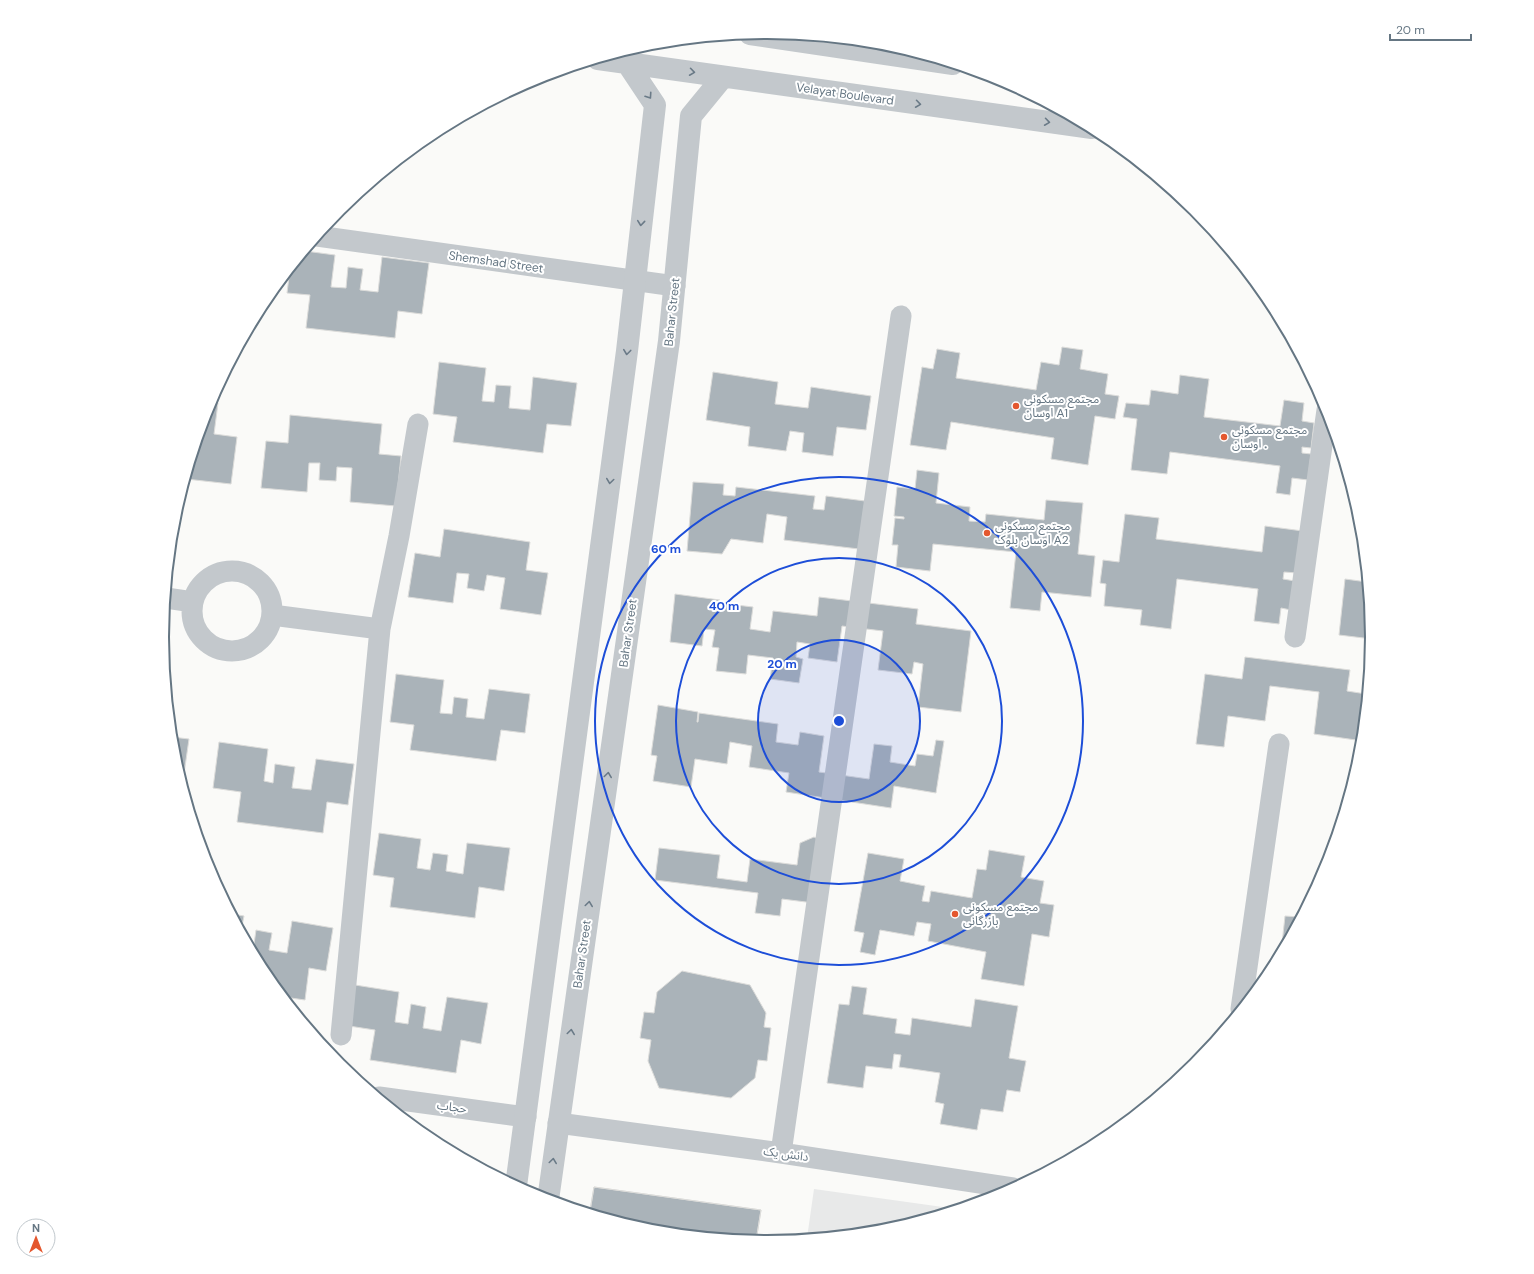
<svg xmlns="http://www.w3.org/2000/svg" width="1534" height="1274" viewBox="0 0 1534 1274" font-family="'DM Sans','Noto Sans Arabic',sans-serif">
<rect width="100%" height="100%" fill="#fafaf8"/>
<path fill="#e8e9e9" d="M814,1189L957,1209L885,1230L807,1238Z"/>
<path fill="#aab3b9" stroke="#dcdcda" d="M305,251L335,255L331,287L346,288L348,267L363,269L360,290L378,292L382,257L429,263L422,314L398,311L395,338L306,328L310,295L287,293L290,269Z
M1062,347L1083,350L1080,369L1108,374L1105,394L1119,396L1115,419L1095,416L1088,465L1051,459L1054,438L951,422L946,450L910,445L922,367L933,369L937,349L960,353L956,378L1036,390L1041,362L1059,365Z
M439,362L486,368L482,401L494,402L496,385L511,386L509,408L530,410L533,377L577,383L571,426L547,424L543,453L453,442L457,417L433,414Z
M713,372L778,382L775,404L808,408L811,387L871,396L866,430L837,427L833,456L802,452L804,433L790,431L786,451L748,446L750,427L706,420Z
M1180,375L1209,379L1204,417L1280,426L1284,400L1304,403L1302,421L1314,423L1311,448L1302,447V453L1311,454L1308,480L1292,478L1290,495L1276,493L1280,466L1170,452L1167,474L1131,470L1137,419L1123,417L1126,403L1149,405L1151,390L1178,394Z
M210,402L218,403L214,434L237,437L231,484L186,479Z
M290,415L382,424L379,454L401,456L396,506L350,502L352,468L337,467L336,481L319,480L320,463H309L307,492L261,488L266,441L288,443Z
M917,470L939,473L936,503L970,507L969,521L985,522L986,514L1044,520L1046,500L1083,503L1078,554L1095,556L1091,597L1042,592L1040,611L1010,608L1016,552L933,544L930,571L896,567L898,545H892L895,518L904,519V517L894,516L897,487L915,489Z
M693,482L724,484L723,495L735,496L736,487L815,496L813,509L824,510L826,496L865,501L859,549L784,540L787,517L767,514L763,543L731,539L722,554L687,551Z
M1125,514L1159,518L1156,539L1262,552L1265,526L1303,531L1298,573L1284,572L1283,579L1295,581L1291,610L1281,608L1279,624L1254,621L1258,589L1177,579L1171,629L1140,625L1142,610L1104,606L1106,584L1100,583L1103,560L1119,562Z
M444,529L530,542L526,570L548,573L541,615L500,609L505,578L487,575L484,591L467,588L469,574L457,573L453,603L408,597L415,553L440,557Z
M1345,579L1367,582L1372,639L1339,635Z
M675,594L720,600L719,603L753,607L750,629L770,632L773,611L817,616L819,597L918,609L916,624L971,631L961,712L918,707L923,664L914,662L912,674L878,670L883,631L842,626L837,662L808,658L810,644L797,642L796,657L803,659L799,683L770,679L773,658L748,655L746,674L716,671L719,648L712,647L715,630L704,629L702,646L670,642Z
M1245,657L1350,670L1347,691L1366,694L1360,755L1356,768H1353L1356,740L1314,734L1319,692L1270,686L1265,721L1228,716L1224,747L1196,744L1205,674L1242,679Z
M396,674L444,680L440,713L452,714L454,697L468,699L466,717L484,719L489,689L530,694L525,733L501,730L496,761L410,750L414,725L390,722Z
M658,705L698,712L697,722H698L699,713L778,724L776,742L798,745L800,732L824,736L819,772L869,779L874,744L892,746L890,762L915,766L917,754L933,756L936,740L944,741L936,793L894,786L891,808L786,792L789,773L749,767L752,746L730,742L727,764L695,759L691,787L653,781L657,756L651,755Z
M172,737L189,739L183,781H181L174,755Z
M219,742L268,749L264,781L273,783L275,764L295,767L292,788L311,790L316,759L354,764L348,805L327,802L323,833L237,822L241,792L213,788Z
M379,833L421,839L417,868L430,870L433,853L448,855L446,871L463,874L467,843L510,848L504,891L479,887L475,918L390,907L394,878L373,875Z
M814,837L829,845L822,904L782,899L780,916L755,913L758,893L655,880L659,848L720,855L717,878L747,882L750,859L797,865L800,843Z
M989,850L1025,856L1021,877L1044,881L1040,903L1054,905L1049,937L1032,934L1024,986L981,979L986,952L928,941L931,924L917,922L914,936L880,930L875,955L860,952L864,933L854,931L868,853L904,859L900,881L925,886L922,901L929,902L931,891L972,898L977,869L986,870Z
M232,914L244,916L241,931Z
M1285,916L1300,917L1281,953Z
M292,921L333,928L326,971L309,968L305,1000L284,997L264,973L252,950L253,951L256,930L272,933L269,950L287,953Z
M682,971L750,985L766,1013L764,1027L771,1028L767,1061L758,1060L755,1078L731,1098L659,1088L648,1061L651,1040L640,1038L644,1012L654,1013L657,992Z
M355,985L399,992L395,1022L408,1024L411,1004L426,1007L423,1028L441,1031L447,997L488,1003L481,1044L461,1040L456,1073L370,1060L375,1030L349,1026Z
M852,986L867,988L863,1014L897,1019L895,1033L910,1035L912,1018L971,1027L975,999L1018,1006L1009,1058L1026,1061L1020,1092L1007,1090L1003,1112L981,1109L977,1130L940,1124L944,1104L935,1102L940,1073L899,1067L901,1055L894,1054L892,1069L866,1066L863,1088L827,1083L839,1004L849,1005Z
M594,1187L761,1210L756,1241L649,1230L581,1210L590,1211Z
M594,1187L761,1210L756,1241L649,1230L581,1210L590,1211Z"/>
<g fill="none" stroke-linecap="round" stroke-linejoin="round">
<path stroke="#c3c8cc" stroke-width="21" d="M317,236L675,286
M192 611a40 40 0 1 1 80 0a40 40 0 1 1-80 0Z
M166,598L193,602
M272,615L380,629
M1295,637L1327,410
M1241,1009L1279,744
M341,1035L380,629L399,536L418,424
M379,1097L526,1117
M558,1123L781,1153L1013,1188
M781,1153L901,316"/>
<path stroke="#c3c8cc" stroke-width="22" d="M750,34L953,64
M598,59L1092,128
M516,1186L627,351L655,105L627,63
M548,1200L669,341L691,116L723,77"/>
</g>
<defs><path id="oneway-chevron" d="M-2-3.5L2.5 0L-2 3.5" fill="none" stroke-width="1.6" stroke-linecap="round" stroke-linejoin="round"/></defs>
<g stroke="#6a7a87">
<use href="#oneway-chevron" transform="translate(692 72) rotate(8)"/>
<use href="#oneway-chevron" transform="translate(649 96) rotate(56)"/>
<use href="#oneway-chevron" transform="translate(918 104) rotate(8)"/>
<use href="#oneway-chevron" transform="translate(1047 122) rotate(8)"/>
<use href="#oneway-chevron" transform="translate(641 223) rotate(96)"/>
<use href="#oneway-chevron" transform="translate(627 352) rotate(97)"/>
<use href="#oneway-chevron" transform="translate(610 481) rotate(98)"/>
<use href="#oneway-chevron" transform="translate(608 775) rotate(-82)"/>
<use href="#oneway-chevron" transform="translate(589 904) rotate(-82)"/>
<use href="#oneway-chevron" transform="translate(571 1032) rotate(-82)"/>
<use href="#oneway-chevron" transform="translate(553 1161) rotate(-82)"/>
</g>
<circle cx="839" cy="721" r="81" fill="#1d4ed8" fill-opacity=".12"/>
<g fill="none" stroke="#1d4ed8" stroke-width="2">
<circle cx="839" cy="721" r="81"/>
<circle cx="839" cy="721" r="163"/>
<circle cx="839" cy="721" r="244"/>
</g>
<g fill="#e4572e" stroke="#fff" stroke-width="1.5">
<circle cx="1016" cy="406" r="4"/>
<circle cx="1224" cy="437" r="4"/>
<circle cx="987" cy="533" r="4"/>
<circle cx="955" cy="914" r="4"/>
</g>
<g text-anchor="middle" stroke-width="4" stroke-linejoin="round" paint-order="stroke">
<g font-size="12" fill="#657683" stroke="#fff">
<text transform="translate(845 94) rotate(8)" y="4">Velayat Boulevard</text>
<text transform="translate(496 262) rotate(8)" y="4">Shemshad Street</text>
<text transform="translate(672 312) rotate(-84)" y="4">Bahar Street</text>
<text transform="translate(628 633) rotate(-82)" y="4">Bahar Street</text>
<text transform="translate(582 954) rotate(-82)" y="4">Bahar Street</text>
<text transform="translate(452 1107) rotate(8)" y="4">حجاب</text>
<text transform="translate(786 1154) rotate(8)" y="4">دانش یک</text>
</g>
<g font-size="12" fill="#657683" stroke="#fff" text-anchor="start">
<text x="1024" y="403">مجتمع مسکونی<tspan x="1024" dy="14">اوسان A1</tspan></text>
<text x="1232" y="434">مجتمع مسکونی<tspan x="1232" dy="14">اوسان .</tspan></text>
<text x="995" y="530">مجتمع مسکونی<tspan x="995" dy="14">اوسان بلوک A2</tspan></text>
<text x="963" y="911">مجتمع مسکونی<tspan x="963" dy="14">بازرگانی</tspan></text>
</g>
</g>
<path d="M0 0H1534V1274H0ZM169 637a598 598 0 1 1 1196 0a598 598 0 1 1-1196 0Z" fill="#fff" fill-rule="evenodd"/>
<path fill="none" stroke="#657683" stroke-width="2" d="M169 637a598 598 0 1 1 1196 0a598 598 0 1 1-1196 0Z"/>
<circle cx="839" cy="721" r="6" fill="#1d4ed8" stroke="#fff" stroke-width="2"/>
<g font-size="12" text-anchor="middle" font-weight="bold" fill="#1d4ed8" stroke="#fff" stroke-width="4" stroke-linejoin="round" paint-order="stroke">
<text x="666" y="553">60 m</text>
<text x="724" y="610">40 m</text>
<text x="782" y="668">20 m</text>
</g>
<g transform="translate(36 1238)"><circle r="19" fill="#ffffff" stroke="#c1c8cd"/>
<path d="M0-3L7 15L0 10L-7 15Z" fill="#e4572e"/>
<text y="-6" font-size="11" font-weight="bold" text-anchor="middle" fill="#657683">N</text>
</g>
<path d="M1390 34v6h81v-6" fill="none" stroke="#657683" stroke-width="2"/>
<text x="1396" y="34" font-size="12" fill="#657683" stroke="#ffffff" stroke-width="3" paint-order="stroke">20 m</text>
</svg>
